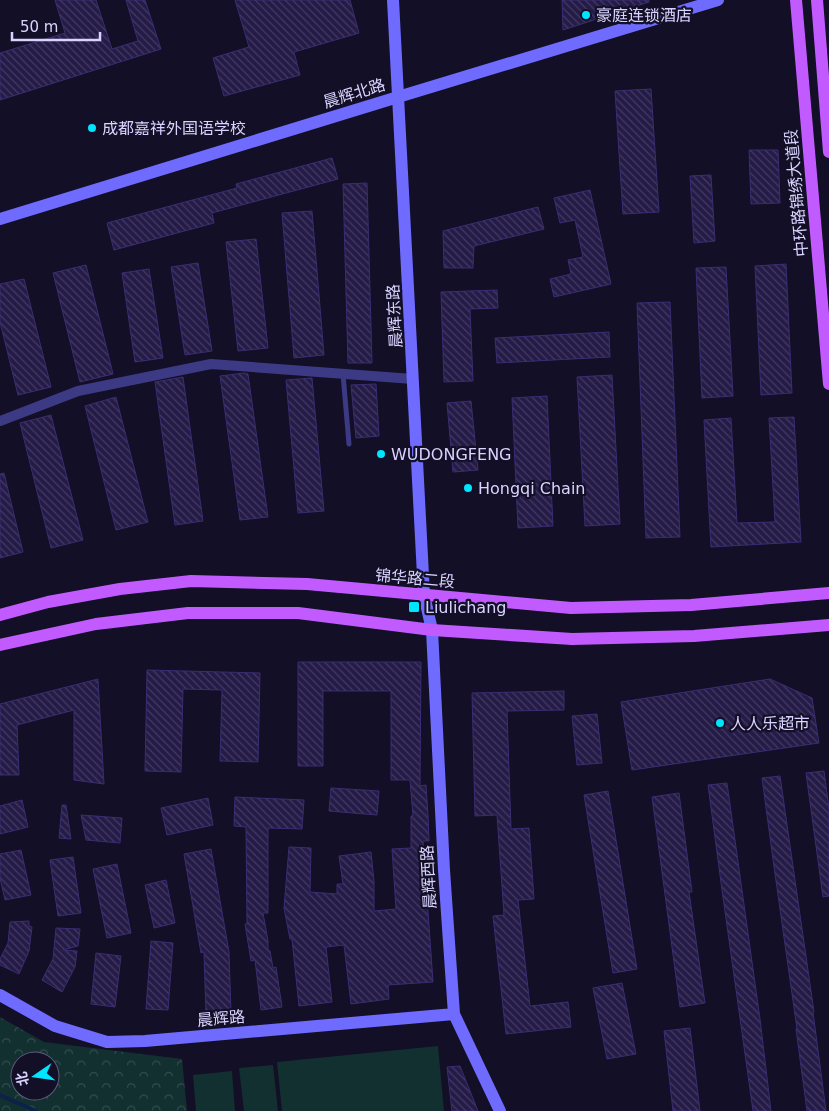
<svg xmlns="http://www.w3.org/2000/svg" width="829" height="1111" viewBox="0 0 829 1111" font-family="'DejaVu Sans','Noto Sans SC',sans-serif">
<defs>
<pattern id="forest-crowns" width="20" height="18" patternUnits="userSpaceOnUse" patternTransform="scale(1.25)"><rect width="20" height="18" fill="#12302f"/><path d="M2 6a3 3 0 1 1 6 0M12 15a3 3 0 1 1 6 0" fill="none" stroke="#344d4e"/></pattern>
<pattern id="building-back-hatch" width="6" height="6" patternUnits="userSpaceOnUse" patternTransform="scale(1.25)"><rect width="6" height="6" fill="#241b47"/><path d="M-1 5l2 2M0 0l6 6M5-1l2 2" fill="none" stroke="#433b63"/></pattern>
</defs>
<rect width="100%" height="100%" fill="#130f26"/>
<path fill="url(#forest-crowns)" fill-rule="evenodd" d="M0,1017L44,1042L182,1059L187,1111H0ZM20,1061H50V1091H20Z"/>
<path fill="#12302f" d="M438,1046L444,1111H282L277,1062Z
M273,1065L278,1111H244L239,1068Z
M232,1071L235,1111H196L193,1075Z"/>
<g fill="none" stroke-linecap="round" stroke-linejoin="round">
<path stroke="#0c2248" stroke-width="4" d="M0,1095L36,1111"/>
</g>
<path fill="url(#building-back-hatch)" stroke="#3b2d73" d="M55,0H96L112,49L138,41L126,0H145L161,49L0,100V53L65,33Z
M235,0H350L359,33L294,52L300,75L224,96L213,58L249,47Z
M562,0H649V2L563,30Z
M651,89L659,212L623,214L615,91Z
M749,150H778L780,203L751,204Z
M332,158L338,179L212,213L214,223L114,250L107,223L237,188L236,184Z
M711,175L715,241L694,243L690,176Z
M367,183L372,363H348L343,184Z
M590,190L611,284L554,297L550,279L571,274L568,260L583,257L575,220L560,223L554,198Z
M538,207L544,229L474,246L473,268H444L443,231Z
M312,211L324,355L294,358L282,213Z
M256,239L268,348L238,351L226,242Z
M198,263L212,351L185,355L171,267Z
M786,264L792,393L761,395L755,266Z
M86,265L113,374L80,382L53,273Z
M726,267L733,396L702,398L696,268Z
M149,269L163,358L135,362L122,273Z
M24,279L51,387L18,395L0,322V284Z
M497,290L498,308L470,309L473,381L444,382L441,292Z
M670,302L680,537L646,538L637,303Z
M609,332L610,357L497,363L495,338Z
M244,373L248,374L268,517L240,520L220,376Z
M612,375L620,524L585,526L577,377Z
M183,377L203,521L175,525L155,382Z
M312,378L324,511L298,513L286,380Z
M376,384L379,436L356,438L351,385Z
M547,396L553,526L518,528L512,398Z
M116,397L148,522L116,530L85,406Z
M471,401L478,470L453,472L447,403Z
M51,415L83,540L51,548L20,423Z
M794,417L801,542L711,547L704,420L731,418L737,523L775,522L769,418Z
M4,473L23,552L0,558V474Z
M298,662H421L420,786L426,785L428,815L429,841H423L433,982L388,985L389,999L351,1004L344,945L326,947L332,1002L299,1006L292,939H290L284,908L289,847L311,848L310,892L337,894V884H343L339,856L371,852L374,881V911L396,909L392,849L411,848V816H413L410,780H391V691H323V766H298Z
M147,670L260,673L258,762L220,761L222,690L183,689L181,772L145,771Z
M98,679L104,784L74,780V710L17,725L19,775H0V704Z
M770,679L812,698L819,743L632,770L621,702Z
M564,691V710L507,711L511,829L529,828L534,899L518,900L530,1006L568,1002L571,1027L506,1034L493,916L504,915L497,815L475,816L472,693Z
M597,714L602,763L577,765L572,716Z
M824,771L829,809V896L823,897L806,773Z
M780,776L814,1012H813L826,1111H807L796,1029H797L774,867L762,778Z
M727,783L760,1019L771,1111H753L722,890L708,785Z
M331,788L379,791L377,815L329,811Z
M608,791L637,969L613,973L584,795Z
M679,793L692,892H689L705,1003L680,1007L652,797Z
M235,797L304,800L302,829L268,828V913H263L268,941V950L270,951L273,968L276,967L282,1007L261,1010L255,960L251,961L245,924H247L246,827L234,826Z
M208,798L213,825L167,835L161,808Z
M22,800L28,827L0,834V806Z
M62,805H66L71,839L59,838Z
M81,815L122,818L120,843L86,840Z
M211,849L229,952L231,1013L206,1015L204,952L201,953L184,854Z
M21,850L31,895L5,900L0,878V854Z
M73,857L81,913L58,916L50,860Z
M117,864L131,933L107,938L93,869Z
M166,880L175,923L154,928L145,885Z
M29,921V926L32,927L29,951L19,974L0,965V959L8,943L10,922Z
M56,928L80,929L78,946L63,950L77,951L75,967L62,992L42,980L53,959Z
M151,941L173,943L168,1010L146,1009Z
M96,953L121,956L115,1007L91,1004Z
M622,983L636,1054L607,1059L593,988Z
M690,1028L700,1111H673L664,1031Z
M460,1066L478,1111H452L447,1067Z"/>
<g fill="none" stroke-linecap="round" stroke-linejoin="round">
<path stroke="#3d3a85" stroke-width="5" d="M343,374L349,444"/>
<path stroke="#3d3a85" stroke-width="10" d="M0,421L78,391L211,364L413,379"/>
<path stroke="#6f6bff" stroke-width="12" d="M393,0L424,595L432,630L444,870L454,1014L500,1111
M0,219L398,97L718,0
M0,995L55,1026L107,1042L145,1041L454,1014"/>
<path stroke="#c25bff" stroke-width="12" d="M796,0L829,384
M817,0L829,152
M0,615L48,602L120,589L191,581L307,584L571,608L691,605L829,593
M0,645L96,624L188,613H298L432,630L572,639L694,636L829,625"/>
</g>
<g fill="#00e5ff" stroke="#130f26" stroke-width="2">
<circle cx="586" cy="15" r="5"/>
<circle cx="92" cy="128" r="5"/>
<circle cx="381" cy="454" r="5"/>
<circle cx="468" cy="488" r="5"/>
<rect x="408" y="601" width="12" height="12" rx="2.5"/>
<circle cx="720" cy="723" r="5"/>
</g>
<g text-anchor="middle" stroke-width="4.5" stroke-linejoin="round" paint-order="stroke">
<g font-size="16" fill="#d9d4ff" stroke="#130f26" text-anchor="start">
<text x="596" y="21">豪庭连锁酒店</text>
<text x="102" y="134">成都嘉祥外国语学校</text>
<text x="391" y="460">WUDONGFENG</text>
<text x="478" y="494">Hongqi Chain</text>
<text x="425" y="613">Liulichang</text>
<text x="730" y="729">人人乐超市</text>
</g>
<g font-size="16" fill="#d9d4ff" stroke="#130f26">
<text transform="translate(354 93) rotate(-17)" y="6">晨辉北路</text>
<text transform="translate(796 193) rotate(-95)" y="6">中环路锦绣大道段</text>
<text transform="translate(394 316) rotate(-93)" y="6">晨辉东路</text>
<text transform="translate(415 578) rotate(5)" y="6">锦华路二段</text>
<text transform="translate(428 877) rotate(-93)" y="6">晨辉西路</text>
<text transform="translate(221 1018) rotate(-5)" y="6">晨辉路</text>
</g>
</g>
<g transform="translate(35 1076) rotate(257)"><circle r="24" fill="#130f26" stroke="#625e7d"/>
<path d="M0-4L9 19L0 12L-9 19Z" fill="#00e5ff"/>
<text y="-8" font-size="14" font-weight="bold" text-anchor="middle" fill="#d9d4ff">北</text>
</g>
<path d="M12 32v8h88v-8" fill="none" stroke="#d9d4ff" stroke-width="2.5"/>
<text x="20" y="32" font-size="15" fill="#d9d4ff" stroke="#130f26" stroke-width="4" paint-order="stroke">50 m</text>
</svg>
